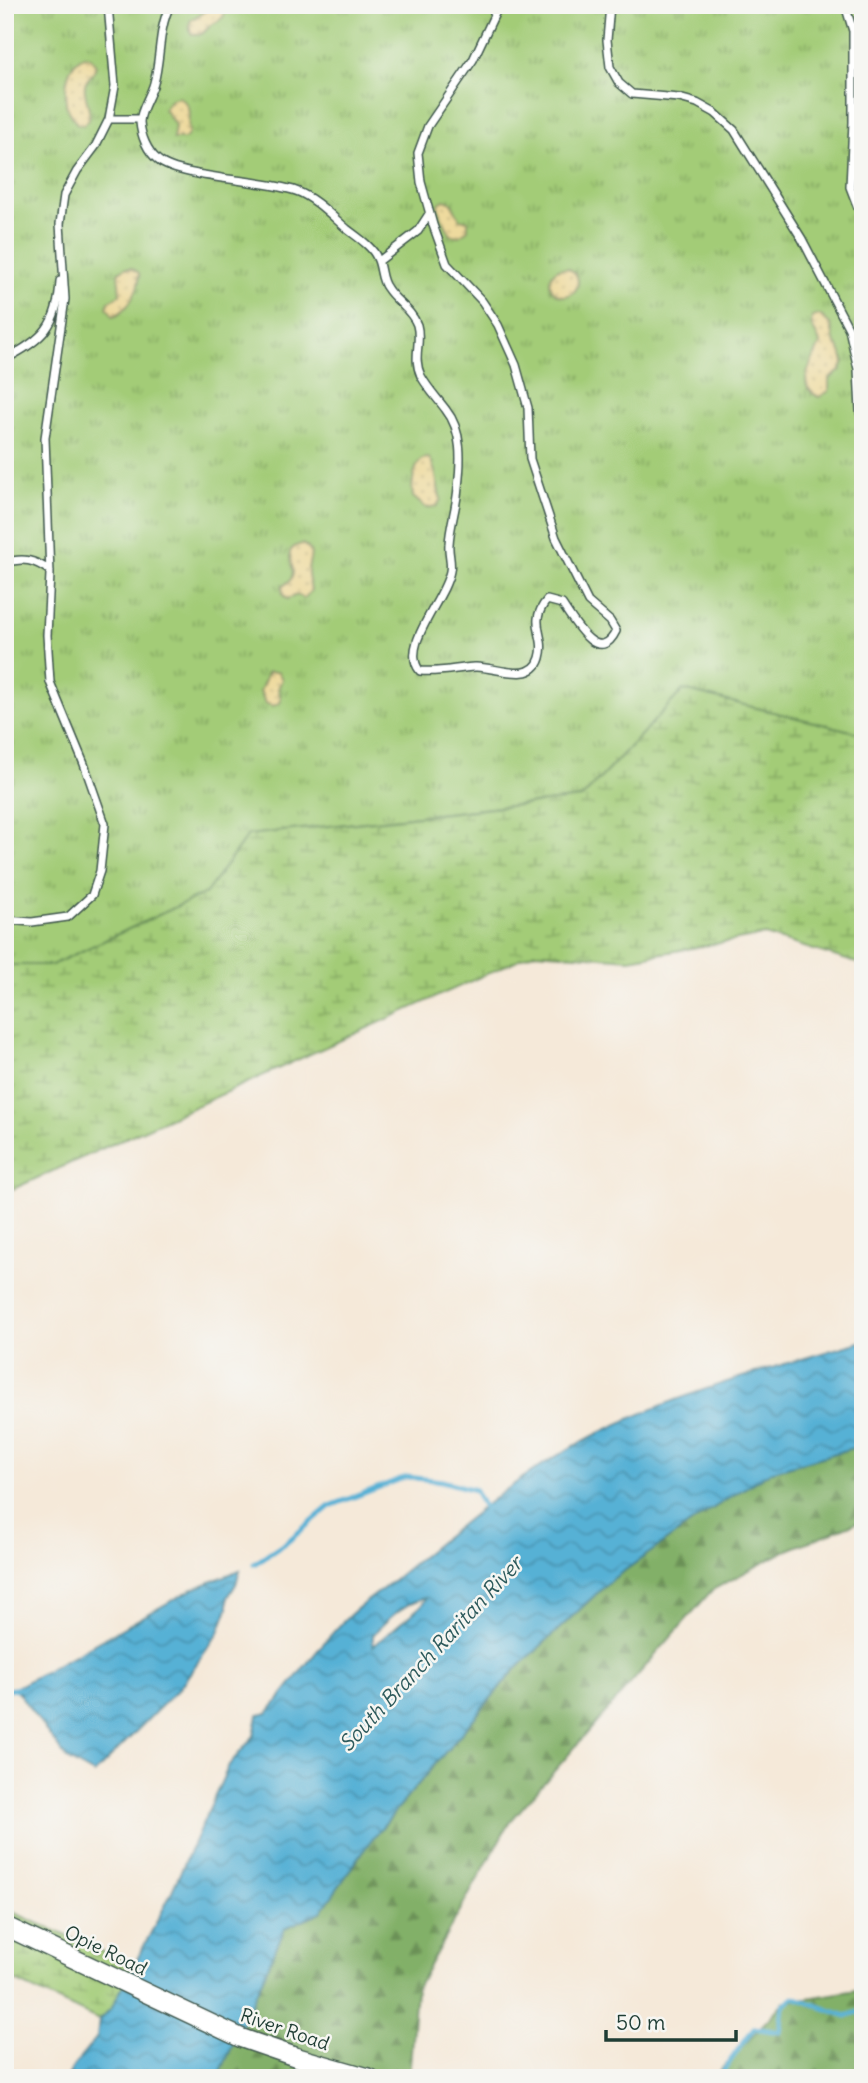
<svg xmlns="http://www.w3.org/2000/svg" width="868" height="2083" viewBox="0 0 868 2083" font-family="Delius,sans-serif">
<defs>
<pattern id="grass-tufts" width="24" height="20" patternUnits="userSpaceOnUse" patternTransform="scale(1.75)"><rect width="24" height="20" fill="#a3cc77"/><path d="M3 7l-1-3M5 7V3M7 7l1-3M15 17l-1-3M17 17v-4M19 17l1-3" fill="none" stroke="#84a762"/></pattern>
<pattern id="forest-firs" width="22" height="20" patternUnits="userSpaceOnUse" patternTransform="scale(1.75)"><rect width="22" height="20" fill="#82b068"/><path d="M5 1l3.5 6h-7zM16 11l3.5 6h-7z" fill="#6a9056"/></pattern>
<pattern id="wetland-marsh" width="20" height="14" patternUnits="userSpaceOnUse" patternTransform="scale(1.75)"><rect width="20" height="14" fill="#a3cc77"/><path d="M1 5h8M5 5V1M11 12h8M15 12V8" fill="none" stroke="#84a762"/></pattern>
<pattern id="sand-dots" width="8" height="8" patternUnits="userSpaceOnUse" patternTransform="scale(1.75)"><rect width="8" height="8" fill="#eeda9e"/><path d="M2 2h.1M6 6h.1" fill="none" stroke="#ccbc89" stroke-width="1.8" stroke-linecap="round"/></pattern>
<pattern id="water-waves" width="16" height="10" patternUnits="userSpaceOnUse" patternTransform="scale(1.75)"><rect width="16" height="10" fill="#57b1d5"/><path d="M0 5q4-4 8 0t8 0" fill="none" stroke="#4791ae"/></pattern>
</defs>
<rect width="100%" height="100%" fill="#f6f6f2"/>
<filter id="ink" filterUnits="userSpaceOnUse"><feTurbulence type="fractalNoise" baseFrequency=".0143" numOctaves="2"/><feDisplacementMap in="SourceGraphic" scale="14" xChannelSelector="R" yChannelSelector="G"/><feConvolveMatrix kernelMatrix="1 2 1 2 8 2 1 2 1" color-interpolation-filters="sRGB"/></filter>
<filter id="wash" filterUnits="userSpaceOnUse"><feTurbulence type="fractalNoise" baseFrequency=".00686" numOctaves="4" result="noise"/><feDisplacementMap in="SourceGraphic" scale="28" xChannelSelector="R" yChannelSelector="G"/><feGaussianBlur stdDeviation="1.57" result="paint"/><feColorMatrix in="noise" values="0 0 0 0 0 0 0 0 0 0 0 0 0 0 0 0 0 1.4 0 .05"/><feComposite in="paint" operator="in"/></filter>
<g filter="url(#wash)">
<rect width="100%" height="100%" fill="#f5e9d9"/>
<path fill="url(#grass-tufts)" stroke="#618456" stroke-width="2" d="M5,5H863V734L683,690L582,798L248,835L206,893L52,965H5Z"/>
<path fill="url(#forest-firs)" stroke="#50764e" stroke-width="2" d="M863,1445V1520L785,1551L712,1590L509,1823L416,1989L409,2078H218L285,1928L321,1912L371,1840L513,1672L610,1581L704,1514L770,1472Z
M863,1989V2078H713L784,2002Z"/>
<path fill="url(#wetland-marsh)" stroke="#618456" stroke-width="2" d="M683,690L863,734V965L765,935L630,959L535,952L13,1189L5,1181V965H52L206,893L248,835L582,798Z
M5,1909L134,1965L111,2009L99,2020L5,1976Z"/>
<path fill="url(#sand-dots)" stroke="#868c69" stroke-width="2" d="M207,5H223C228,20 219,19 210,26C203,32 204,35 195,35L191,34L189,25L191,20L205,11Z
M84,56L90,57L96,65C95,74 87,77 85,85C83,97 92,108 89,120L83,125L77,124C73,118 66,110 66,103C65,86 66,64 84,56Z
M179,97C195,107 186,118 189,133L185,139H173L175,125L164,109L171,99Z
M444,200L451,202L460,219L468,221V230L459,236L451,235C447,228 438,212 438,204Z
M550 282a14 14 0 1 1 28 0a14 14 0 1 1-28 0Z
M125,268H132L139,273C141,287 127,313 113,316L107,307L109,302L120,294L118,273Z
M820,315L831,325L834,341L841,351L844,362L840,371L829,379V391L819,397C793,385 813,362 820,344C818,334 809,328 812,317Z
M429,458C438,471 436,486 441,499L437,506L426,508L413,497C411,485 413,468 422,459Z
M302,544C318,552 307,560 308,573C308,579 310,584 311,590L304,599L297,595L287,599L283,595L282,587C285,584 289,582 291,579C299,566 277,550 302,544Z
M268,672H278L282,679L278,689L281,699L280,703L273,706L265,703L260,691Z"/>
<path fill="url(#water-waves)" stroke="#3b7784" stroke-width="2" fill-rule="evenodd" d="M863,1341V1445L770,1472L704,1514L610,1581L513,1672L371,1840L321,1912L285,1928L218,2078H67L73,2067L97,2037L99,2020L111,2009L167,1902L229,1765L254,1736L258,1715L268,1713C293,1683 318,1646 346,1619C359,1605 377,1595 391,1582C456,1529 517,1474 593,1436C678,1393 771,1368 863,1341ZM427,1598L420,1607L373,1646V1635C387,1619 406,1601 427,1598Z
M240,1570L236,1584L228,1597V1608L219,1632L180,1687L94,1774L67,1759L15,1688L193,1589Z"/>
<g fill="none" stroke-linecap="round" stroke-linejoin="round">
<path stroke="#57b1d5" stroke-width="5" d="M254,1564L287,1542L330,1506L406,1477L442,1481L475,1490L485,1510
M7,1690L22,1688
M718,2078L754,2028L780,2032L783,2005L794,1997L846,2016L863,2011"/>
</g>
</g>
<g filter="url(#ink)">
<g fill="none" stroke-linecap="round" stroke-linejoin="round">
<defs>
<path id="service" d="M170,5C158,30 161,57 154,83C151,95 140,110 140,122C141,136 147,151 158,160C178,178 265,180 296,191C314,197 333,217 347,229C357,237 372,246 377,258C382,268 380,279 387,288C395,301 412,310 417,325C422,342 412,357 421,376C428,389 438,399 446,410C463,431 461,462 458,487C457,506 450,525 449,544C448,553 452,562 450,571C445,600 399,646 420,671C441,673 455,668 475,667C494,666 532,685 540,658C547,635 527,624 547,600L562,604C573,620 599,667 616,631L610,621L588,602L556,538L530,459L528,408L516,365L498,325L482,301L447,264L433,225L421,182L418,153L428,126L473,60L499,5
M610,5L607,40L610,67L619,83L632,94L679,98L697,103L715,113L734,130L802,239L849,329L858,369L860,411L863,426
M845,5L853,31V122L850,187L863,221
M109,119H140
M379,261L418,231L429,214
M5,359C43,340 58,325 60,281
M5,563C23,557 35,560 50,571
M5,920L32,922L68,917L92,895L100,871L105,824L84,764L50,682L47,635L50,574L45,438L65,299L60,224L64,195L77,171L95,147L109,119L115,86L108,5"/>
<path id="tertiary" d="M5,1926L241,2038L296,2057L370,2078"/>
</defs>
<use href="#service" stroke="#3f574d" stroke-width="10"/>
<use href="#tertiary" stroke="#3f574d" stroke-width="21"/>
<use href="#service" stroke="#fff" stroke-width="7"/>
<use href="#tertiary" stroke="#fff" stroke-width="18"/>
</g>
</g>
<g text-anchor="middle" stroke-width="5" stroke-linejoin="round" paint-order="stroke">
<g font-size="19" fill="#1f3d34" stroke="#f6f6f2">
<text transform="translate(106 1950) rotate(26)" y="7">Opie Road</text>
<text transform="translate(285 2029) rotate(19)" y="7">River Road</text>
</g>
<g font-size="21" font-style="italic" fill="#2d5a5c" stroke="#f6f6f2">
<text transform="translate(431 1654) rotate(-47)" y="7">South Branch Raritan River</text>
</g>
</g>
<rect width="868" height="2083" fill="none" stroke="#f6f6f2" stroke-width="28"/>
<path d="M606 2030v10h130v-10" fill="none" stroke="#1f3d34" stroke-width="3.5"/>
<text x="616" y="2030" font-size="21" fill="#1f3d34" stroke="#f6f6f2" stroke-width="5" paint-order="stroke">50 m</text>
</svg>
